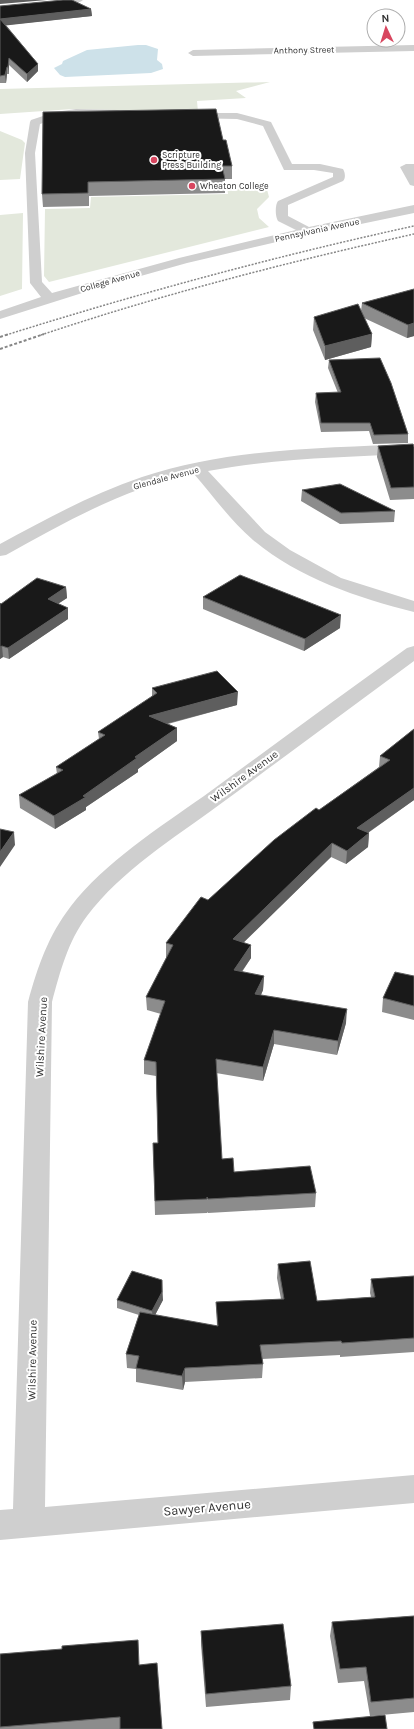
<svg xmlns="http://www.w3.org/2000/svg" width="414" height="1729" viewBox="0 0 414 1729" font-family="Karla,sans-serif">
<rect width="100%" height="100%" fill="#fff"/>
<path fill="#e3e8dc" d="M270,82L236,91L246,98L197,101L198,112L73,109L0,114V89Z
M0,131L22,140L25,143L20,179L0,180Z
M265,182L269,197L257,209L259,218L269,227L49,282L44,276L45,209L90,208L91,197L228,194L227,185Z
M23,213L22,289L0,296V215Z"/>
<path fill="#cde1e9" d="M138,45H146L158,49L157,60L162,64L163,69L151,73L65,77L60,75L54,68L62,64L63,61L87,50Z"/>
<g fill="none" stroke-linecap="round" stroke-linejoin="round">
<path fill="#cfcfcf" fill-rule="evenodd" d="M63,0H83C75,8 15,10 0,12V6Z
M414,45V51L193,56L188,53L193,50Z
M76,109L118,110L123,113L118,116H65L40,124L35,153L42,282L52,293L179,258L296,230L278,221C275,216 275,205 278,201L333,177V173L314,170H284L263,126L237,119L184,118L183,116L184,114L188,113H237L271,122L292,164H320L343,169C345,172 346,178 343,181L288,205V216L309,227L414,205V213L298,237L187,263L98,288L0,319V311L41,297L30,283L25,153L30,122L31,120L55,112Z
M406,164H414V186L410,185L400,167Z
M414,444V454C345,457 276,458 208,471L265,532L290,550L341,578L414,601V612C358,598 298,578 253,540C231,521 213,496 194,474C126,487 66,522 6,555L0,556V544C46,519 92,494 142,477C229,448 324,448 414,444Z
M414,646V661C349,709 284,757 219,805C174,838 121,871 87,916C68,941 60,972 52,1002L45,1507L414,1475V1503L0,1540V1510L13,1509L28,1002C38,966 48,936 71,906C104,863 160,827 204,796C271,747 339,697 407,648Z"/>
<path stroke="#878787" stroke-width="1.5" stroke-dasharray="2 1.5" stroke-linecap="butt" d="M6,335C140,293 276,256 414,226
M41,335C163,294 288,262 414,234"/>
<path stroke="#878787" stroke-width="2" stroke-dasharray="3 2" stroke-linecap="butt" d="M0,337L9,334
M0,349L44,334"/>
</g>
<path fill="#8c8c8c" d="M0,6L91,9L92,16L6,25L38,64V71L27,82L9,65V74H7L6,83H0Z
M223,140L232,166V179H225V193L89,196V206L43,207L42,194Z
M414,289V336L407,338L364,318L372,334L371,347L325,360L313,330L314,317L361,311L362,303Z
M329,360L408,434V443L373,444L369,431L321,432L315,402L316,393H338L328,368Z
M378,446L414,447V499L390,500L377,457Z
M302,490L395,511L394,522L340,524L301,501Z
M66,587L67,598L58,604L68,619L9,659L3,657L0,659L1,604Z
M203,597L340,628L304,651L203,609Z
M152,688L237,705L168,724L177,728V741L138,769V772L86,807V810L55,829L20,808L19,795L57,774L56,767L99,739L98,732L152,697Z
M414,729V800L368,833H369L368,847L346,864L331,857L243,942L251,958L242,972L264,976L263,990L261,995L346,1023L337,1055L274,1044L263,1081L216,1073L222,1159L234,1172L316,1193L315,1207L208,1213L207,1212V1213L155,1215L153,1143H158L156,1076L144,1074V1060L161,1014L147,1010L146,997L167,957H166V943L208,900L319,810L379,767L380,756Z
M414,976V1020L382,1012L383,998Z
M278,1264L317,1301L371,1297L370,1293L371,1279L414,1276V1352L340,1357V1355L262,1359L263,1364L262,1378L185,1382L183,1390L136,1382V1369L127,1368L126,1354L139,1315L117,1308V1300H163L155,1315L217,1326L216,1302L281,1299L277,1278Z
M414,1616V1712L370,1716L364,1681L338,1683L330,1636L332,1622Z
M201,1631L291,1686L290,1700L206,1707L201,1645Z
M0,1654L139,1665L162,1729H0Z"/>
<path fill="#5e5e5e" d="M0,0H47L0,4Z
M91,9L92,16L1,26L0,19Z
M9,58V74L8,67Z
M38,64V71L27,82V74Z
M7,67V74L6,83L5,75Z
M414,323V336L407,338L408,325Z
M372,334L371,347L325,360V346Z
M66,587L67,598L48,610V599Z
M68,608V619L9,659L8,648Z
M341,615L340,628L304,651L305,639Z
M2,646L3,657L0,659V647Z
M238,692L237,705L150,728L149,716Z
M177,728V741L138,769V772L86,807V810L55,829L54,816L83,796L135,757Z
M414,788V800L356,841L357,828Z
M14,832L15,845L0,867V852Z
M369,833L368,847L346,864L347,851Z
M332,843L331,857L233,953V939Z
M251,945V958L233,984L234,970Z
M264,976L263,990L255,1008V994Z
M347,1009L346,1023L337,1055L338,1041Z
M274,1030V1044L263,1081V1067Z
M162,1280L163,1300L153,1319L152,1311Z
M185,1368V1382L183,1390L182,1376Z"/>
<path fill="#191919" stroke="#5e5e5e" d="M63,0H72L91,9L0,19L38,64L27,74L9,58L8,67H7L5,75L0,76V6Z
M216,109L223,140H226L232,166H222L225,179L88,182V193L42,194L43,112Z
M414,289V323L408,325L362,303Z
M358,304L372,334L325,346L314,317Z
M380,358L391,383L408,434L374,435L370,423H321L316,393L341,392L329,360Z
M413,444L414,447V487L391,488L378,446Z
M340,484L395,511L341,513L302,490Z
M240,575L341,615L305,639L203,597Z
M37,578L66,587L48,599L68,608L8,648L2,646L0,647V603L1,604Z
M217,671L238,692L149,716L177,728L135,757L137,758L83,796L86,797L54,816L19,795L63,770L56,767L105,735L98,732L157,693L152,688Z
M414,729V788L357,828L369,833L347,851L332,843L233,939L251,945L234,970L264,976L255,994L347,1009L338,1041L274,1030L263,1067L216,1059L222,1159L233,1158L234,1172L310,1166L316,1193L208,1199L207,1197V1199L155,1201L153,1143H158L156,1062L144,1060L165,1001L146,997L173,945L166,943L201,897L208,900L274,840L316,808L319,810L390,760L380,756Z
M0,829L14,832L0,852Z
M395,972L414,976V1006L383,998Z
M310,1261L317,1301L375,1297L371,1279L414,1276V1338L342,1343L341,1341L260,1345L263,1364L185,1368L182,1376L136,1368L139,1356L126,1354L140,1312L218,1326L216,1302L284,1299L278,1264Z
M132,1271L162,1280V1292L152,1311L117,1300Z
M414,1616V1698L371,1702L366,1667L340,1669L332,1622Z
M283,1624L291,1686L206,1694L201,1631Z
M138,1640L139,1665L157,1663L162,1729H120V1717L0,1727V1654L62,1649V1646Z
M385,1715L387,1729H314L313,1722Z"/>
<g fill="#d8465f" stroke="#fff" stroke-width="1.5">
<circle cx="154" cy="160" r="4"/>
<circle cx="192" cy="186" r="4"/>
</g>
<g text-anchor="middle" stroke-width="4" stroke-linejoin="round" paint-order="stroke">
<g font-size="9" fill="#323232" stroke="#fff">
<text transform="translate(304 50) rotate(-1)" y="3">Anthony Street</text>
<text transform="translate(317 230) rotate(-12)" y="3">Pennsylvania Avenue</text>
<text transform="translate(110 281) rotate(-16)" y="3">College Avenue</text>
<text transform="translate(166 478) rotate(-15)" y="3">Glendale Avenue</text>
</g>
<g font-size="9" fill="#323232" stroke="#fff" text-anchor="start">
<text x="162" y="158">Scripture<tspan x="162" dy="10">Press Building</tspan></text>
<text x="200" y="189">Wheaton College</text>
</g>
<g font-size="11" fill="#323232" stroke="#fff">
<text transform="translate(244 776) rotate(-36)" y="4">Wilshire Avenue</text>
<text transform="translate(41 1037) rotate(-87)" y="4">Wilshire Avenue</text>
<text transform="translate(32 1360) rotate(-89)" y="4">Wilshire Avenue</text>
</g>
<g font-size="13" fill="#323232" stroke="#fff">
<text transform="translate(207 1507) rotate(-5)" y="5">Sawyer Avenue</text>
</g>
</g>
<g transform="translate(386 28) rotate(356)"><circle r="19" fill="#ffffff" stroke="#adadad"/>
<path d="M0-3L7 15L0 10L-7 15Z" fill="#d8465f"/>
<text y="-6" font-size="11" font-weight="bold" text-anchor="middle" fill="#323232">N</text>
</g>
</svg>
